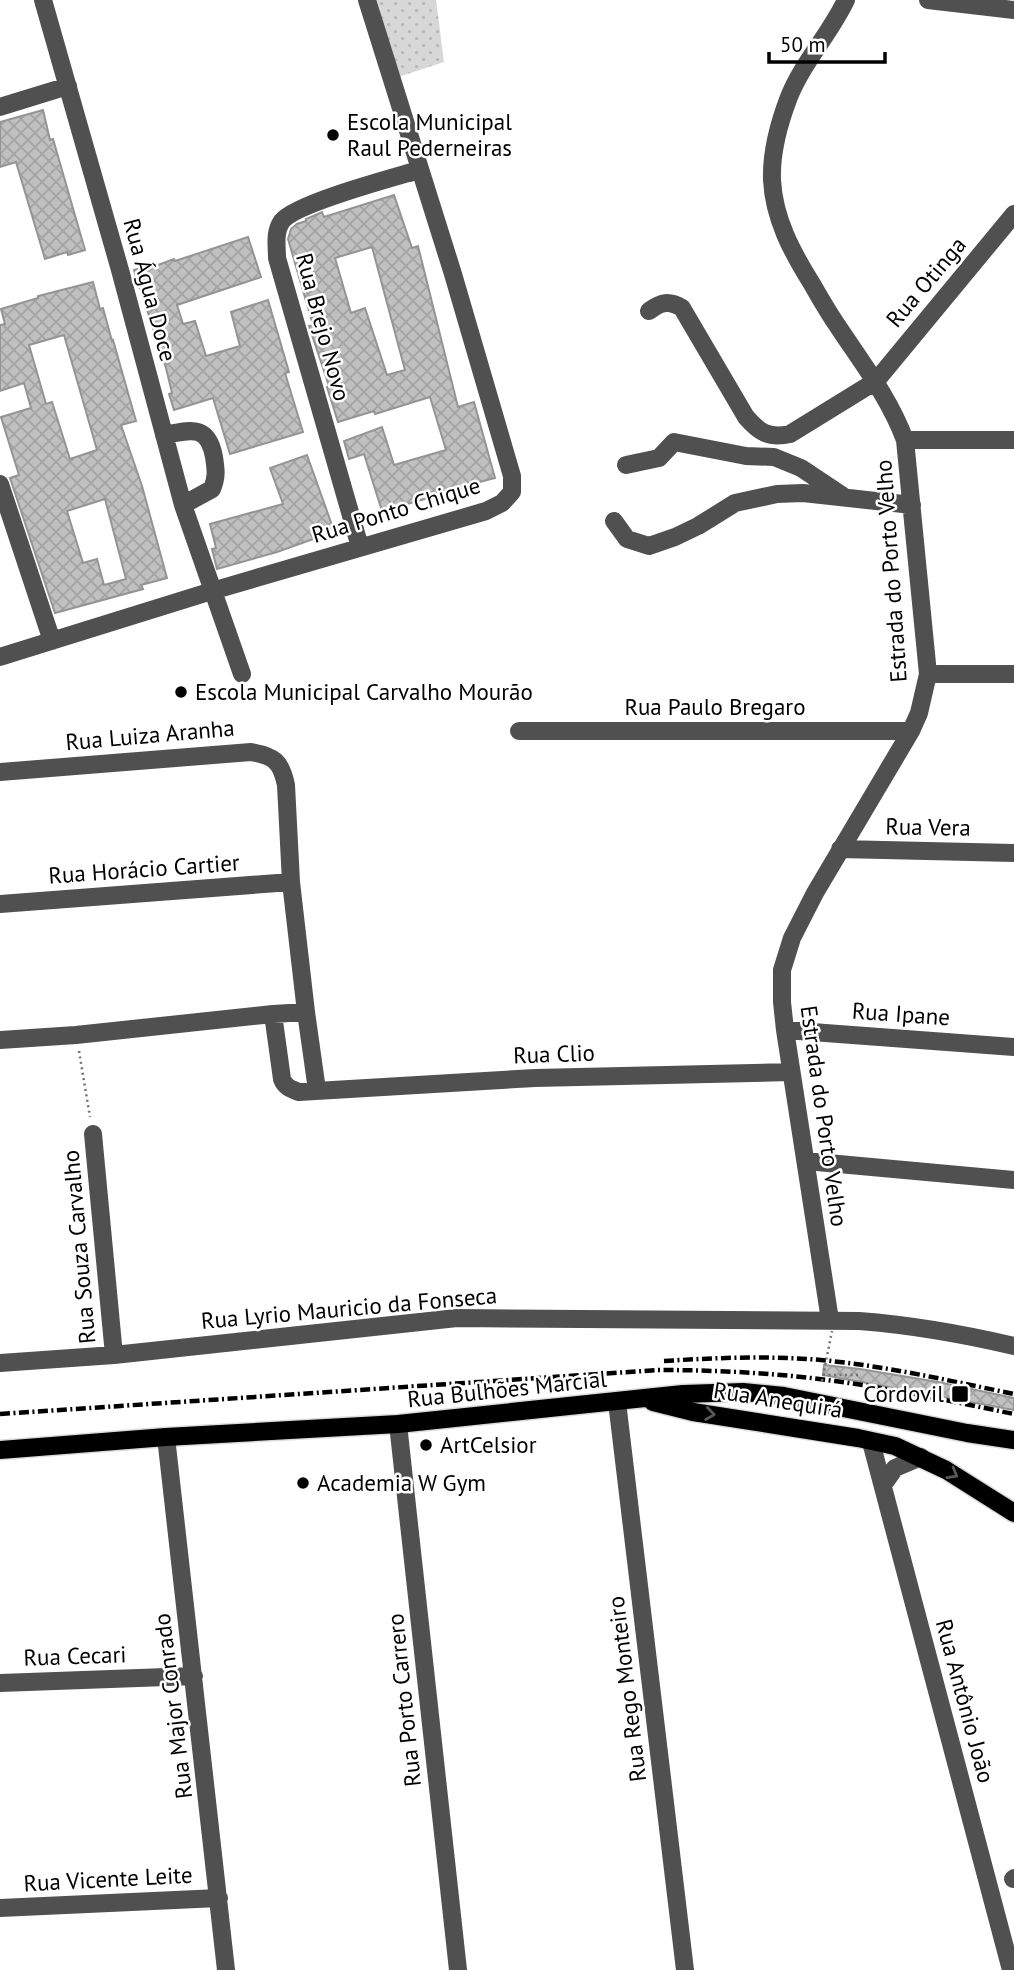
<svg xmlns="http://www.w3.org/2000/svg" width="1014" height="1970" viewBox="0 0 1014 1970" font-family="'PT Sans',sans-serif">
<defs>
<pattern id="grass-dots" width="8" height="8" patternUnits="userSpaceOnUse" patternTransform="scale(1.75)"><rect width="8" height="8" fill="#d7d7d7"/><path d="M2 2h.1M6 6h.1" fill="none" stroke="#b7b7b7" stroke-width="1.8" stroke-linecap="round"/></pattern>
<pattern id="building-cross-hatch" width="8" height="8" patternUnits="userSpaceOnUse" patternTransform="scale(1.75)"><rect width="8" height="8" fill="#c0c0c0"/><path d="M0 0l8 8M0 8l8-8" fill="none" stroke="#a3a3a3"/></pattern>
</defs>
<rect width="100%" height="100%" fill="#fff"/>
<path fill="url(#grass-dots)" d="M377,0H436L444,62L398,77Z"/>
<path fill="url(#building-cross-hatch)" stroke="#949494" stroke-width="2" fill-rule="evenodd" d="M43,110L50,140L53,139L85,250L68,255L67,252L45,259L16,162L0,167V122Z
M394,195L412,248L418,246L458,407L474,402L495,478L472,484V486L382,511L364,454L349,459L344,441L382,427L394,465L446,450L430,397L375,414L374,411L338,422L327,387L329,386L309,326L313,325L288,239L291,229L297,224L306,221V219L311,217L322,212L324,217ZM372,247L405,370L387,375L365,308L351,313L335,258Z
M248,237L261,277L177,305L183,324L195,321L206,356L240,346L231,312L268,300L289,372L285,373L303,432L230,454L213,398L174,410L169,394L172,393L166,368L134,270L149,266L150,268L174,259L175,261Z
M93,282L100,309L103,308L112,341L113,340L136,421L121,425L142,486L167,578L141,585L143,589L55,613L10,478L19,475L1,417L31,408L24,383L0,391V325L5,324L1,309L38,298V296ZM64,335L97,450L70,459L52,402L46,404L29,345ZM105,499L126,579L104,585L97,559L83,563L67,511Z
M307,455L333,528L312,535L313,539L277,552L217,569L212,549L216,548L210,524L283,504L270,468Z
M824,1365L860,1369L938,1382L1014,1398V1410L823,1375Z"/>
<g fill="none" stroke-linecap="round" stroke-linejoin="round">
<defs>
<path id="major" d="M653,1402L693,1412L858,1438L895,1446L946,1470L1014,1513
M0,1450L166,1437L398,1424L683,1394L743,1392L784,1396L967,1433L1014,1440"/>
</defs>
<use href="#major" stroke="#dbdbdb" stroke-width="21"/>
<path stroke="#727272" stroke-width="2.5" stroke-dasharray="2 3.5" stroke-linecap="butt" d="M79,1051L90,1117
M823,1375H859"/>
<path stroke="#505050" stroke-width="18" d="M43,0L120,270L183,505L242,674
M928,0L1014,10
M0,107L68,86
M649,311C661,302 669,300 682,308L746,417C759,432 769,439 790,434L876,381L1014,214
M164,435C191,430 208,424 214,457C216,470 217,477 212,489L183,505
M905,440H1014
M626,465L659,458L674,442L746,456L774,457L801,468L843,496
M0,484L52,641
M614,521L627,539L649,546L675,537L698,526L735,503L777,494L803,493L912,505
M360,547L277,258C277,246 274,232 282,221C297,203 392,178 419,170
M0,657L212,591L486,511L502,503L512,492V476L453,274L367,0
M928,674H1014
M519,731H911
M0,772L251,752C274,756 281,761 286,785L291,882L306,1012L317,1090
M840,849L1014,853
M0,904L291,882
M273,1014L282,1079C285,1087 291,1089 299,1092L535,1078L791,1072
M785,1030L1014,1047
M0,1040L76,1035L273,1014L306,1012
M93,1134L114,1355
M806,1161L1014,1180
M830,1320L785,1030L782,1002V970L792,938L815,893L911,731L919,713L928,674L905,440C889,397 862,363 837,325C828,312 820,298 812,284C792,252 774,219 772,180C771,152 779,123 789,97C803,62 830,34 846,0
M0,1363L114,1355L457,1318L859,1321C911,1325 963,1334 1014,1346
M617,1402L685,1970
M398,1424L458,1970
M166,1437L226,1970
M871,1442L1011,1970
M883,1485L895,1468L921,1457
M0,1683L194,1676
M1013,1879L1014,1878
M0,1908L219,1898"/>
<use href="#major" stroke="#000" stroke-width="18"/>
<path stroke="#000" stroke-width="4.5" stroke-dasharray="10 3.5 2 3.5" stroke-linecap="butt" d="M664,1361C712,1358 760,1356 808,1359C878,1364 946,1380 1014,1394
M0,1414L658,1370C717,1370 776,1373 835,1381C895,1389 955,1402 1014,1414"/>
<path stroke="#727272" stroke-width="2.5" stroke-dasharray="2 3.5" stroke-linecap="butt" d="M822,1381L832,1331"/>
</g>
<defs><path id="oneway-chevron" d="M-2-3.5L2.5 0L-2 3.5" fill="none" stroke-width="1.6" stroke-linecap="round" stroke-linejoin="round" transform="scale(1.75)"/></defs>
<g stroke="#595959">
<use href="#oneway-chevron" transform="translate(710 1414) rotate(8)"/>
<use href="#oneway-chevron" transform="translate(953 1474) rotate(30)"/>
</g>
<g fill="#000" stroke="#fff" stroke-width="2.5">
<circle cx="333" cy="135" r="7"/>
<circle cx="181" cy="692" r="7"/>
<rect x="951" y="1385" width="18" height="18" rx="3.5"/>
<circle cx="426" cy="1445" r="7"/>
<circle cx="303" cy="1483" r="7"/>
</g>
<g text-anchor="middle" stroke-width="5" stroke-linejoin="round" paint-order="stroke">
<g font-size="23" fill="#000" stroke="#fff" text-anchor="start">
<text x="347" y="130">Escola Municipal<tspan x="347" dy="26">Raul Pederneiras</tspan></text>
<text x="195" y="700">Escola Municipal Carvalho Mourão</text>
<text x="944" y="1402" text-anchor="end">Cordovil</text>
<text x="440" y="1453">ArtCelsior</text>
<text x="317" y="1491">Academia W Gym</text>
</g>
<g font-size="23" fill="#000" stroke="#fff">
<text transform="translate(926 282) rotate(-50)" y="8">Rua Otinga</text>
<text transform="translate(150 290) rotate(75)" y="8">Rua Água Doce</text>
<text transform="translate(323 327) rotate(75)" y="8">Rua Brejo Novo</text>
<text transform="translate(396 510) rotate(-17)" y="8">Rua Ponto Chique</text>
<text transform="translate(891 571) rotate(-94)" y="8">Estrada do Porto Velho</text>
<text x="715" y="715">Rua Paulo Bregaro</text>
<text transform="translate(150 735) rotate(-5)" y="8">Rua Luiza Aranha</text>
<text transform="translate(928 827) rotate(1)" y="8">Rua Vera</text>
<text transform="translate(144 869) rotate(-4)" y="8">Rua Horácio Cartier</text>
<text transform="translate(901 1014) rotate(4)" y="8">Rua Ipane</text>
<text transform="translate(554 1054) rotate(-2)" y="8">Rua Clio</text>
<text transform="translate(824 1116) rotate(82)" y="8">Estrada do Porto Velho</text>
<text transform="translate(79 1247) rotate(-95)" y="8">Rua Souza Carvalho</text>
<text transform="translate(349 1308) rotate(-5)" y="8">Rua Lyrio Mauricio da Fonseca</text>
<text transform="translate(507 1389) rotate(-6)" y="8">Rua Bulhões Marcial</text>
<text transform="translate(778 1400) rotate(9)" y="8">Rua Anequirá</text>
<text transform="translate(75 1656) rotate(-2)" y="8">Rua Cecari</text>
<text transform="translate(627 1689) rotate(-97)" y="8">Rua Rego Monteiro</text>
<text transform="translate(404 1700) rotate(-96)" y="8">Rua Porto Carrero</text>
<text transform="translate(965 1701) rotate(75)" y="8">Rua Antônio João</text>
<text transform="translate(173 1706) rotate(-97)" y="8">Rua Major Conrado</text>
<text transform="translate(108 1879) rotate(-3)" y="8">Rua Vicente Leite</text>
</g>
</g>
<path d="M769 52v10h116v-10" fill="none" stroke="#000000" stroke-width="3.5"/>
<text x="780" y="52" font-size="21" fill="#000000" stroke="#ffffff" stroke-width="5" paint-order="stroke">50 m</text>
</svg>
